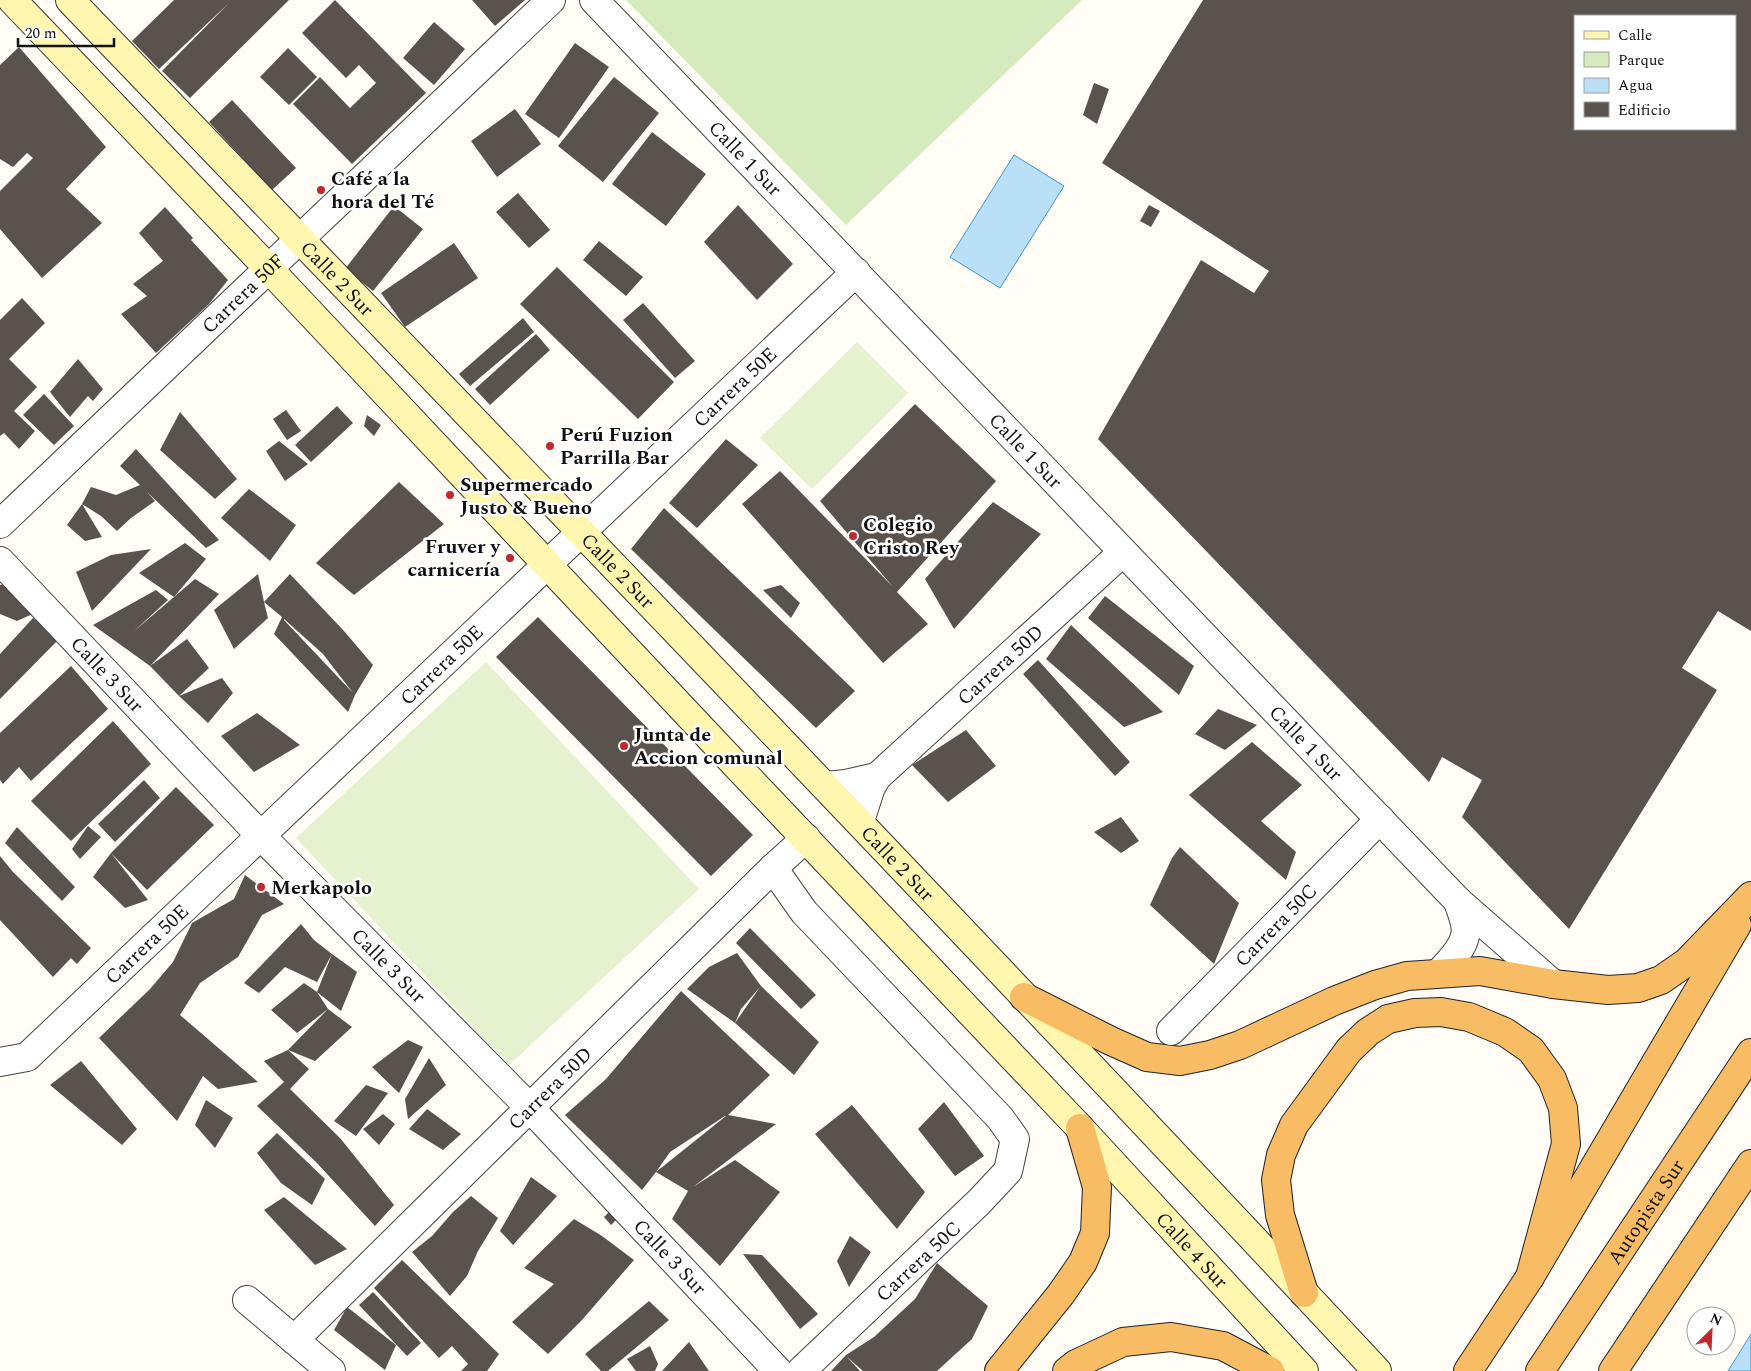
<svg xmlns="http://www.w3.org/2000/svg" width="1751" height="1371" viewBox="0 0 1751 1371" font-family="Spectral,serif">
<rect width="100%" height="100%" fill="#fffdf5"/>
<path fill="#d5ebbd" d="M626,0H1082L846,225Z"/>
<path fill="#e6f2cf" d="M857,342L908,393L812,489L760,438Z
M486,662L699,889L509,1065L296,838Z"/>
<path fill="#b9e0f7" stroke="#3f96cf" d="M1014,155L1064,186L1000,288L950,257Z
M1751,1334V1371H1728Z"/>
<path fill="#5a524d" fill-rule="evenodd" d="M174,0H289L190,98L162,71L229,3L159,69L132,41Z
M335,0L426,93L352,164L293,104L320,77L350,108L376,83L359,65L346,78L302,33Z
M472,0H525L495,26Z
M1203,0H1751V631L1718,611L1682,668L1717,690L1569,929L1462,817L1482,780L1442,757L1429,782L1098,439L1201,260L1254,293L1269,271L1102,163ZM1575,16H1735V129H1575Z
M434,22L465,49L434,85L403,58Z
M575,43L609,67L559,138L525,114Z
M19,47L106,147L66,189L102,223L42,278L0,229V191L33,158L27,153L13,167L0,159V65Z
M288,48L317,77L289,105L260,77Z
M614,77L659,113L603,182L558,146Z
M1094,83L1109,89L1097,124L1083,115Z
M232,100L296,168L272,190L209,122Z
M515,109L541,144L497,177L471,141Z
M652,132L706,174L666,226L612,184Z
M518,193L550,230L529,248L496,212Z
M738,205L793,264L757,300L704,242Z
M1149,205L1160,211L1151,227L1140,221Z
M394,206L423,229L373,291L345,269Z
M165,207L193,238L191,240L228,280L209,304L156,353L121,314L147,296L133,284L163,261L139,233Z
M599,241L643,277L626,296L583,260Z
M454,243L478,278L405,327L381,293Z
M557,267L674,382L638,419L520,304Z
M22,298L45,323L9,359L37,387L14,411L35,431L19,449L4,433L0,436V320Z
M643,303L695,361L675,378L623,320Z
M523,318L534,332L470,386L459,374Z
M536,334L550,350L490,405L475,389Z
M78,359L103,389L93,401L88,396L70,417L50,392Z
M44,394L74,426L54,445L23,415Z
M915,404L996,481L897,592L928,624L883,663L742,504L780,471L893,587L820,501Z
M337,406L353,423L311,462L295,445Z
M286,410L301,431L287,440L273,419Z
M180,412L237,479L215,499L160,450Z
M367,415L381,425L374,436L364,426Z
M726,439L758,465L697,528L669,503Z
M279,441L308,464L285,481L266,451Z
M136,449L219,540L206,548L147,492L155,501L131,518L117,531L101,516L82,504L102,537L85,541L67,525L82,504L91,487L116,495L140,485L120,466Z
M399,482L444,524L354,595L316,563Z
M249,489L296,525L270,561L221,518Z
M993,502L1041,534L954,629L925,579Z
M664,508L855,691L816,728L631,549Z
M185,543L206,559L174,597L195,579L219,594L150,666L187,639L209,668L179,696L222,678L233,693L208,723L179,696L150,666L93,625L156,590L168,600L133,632L174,597L139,573Z
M151,549L92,611L76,572L111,555Z
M258,574L264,602L290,574L344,631L373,665L355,695L348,712L274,634L282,617L264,602L268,618L234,649L214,610ZM284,619L323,654L353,693L284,620Z
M7,584L37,612L17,621L0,614V585Z
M781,585L800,603L791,618L763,590Z
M1105,596L1194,666L1179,695L1088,618Z
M538,617L753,835L711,876L496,657Z
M33,618L59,639L0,699V654Z
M1071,625L1163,712L1124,727L1046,659Z
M1038,660L1130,762L1115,776L1023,674Z
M71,666L108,709L31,781L19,767L3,784L0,780V733Z
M1218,709L1257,725L1225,750L1195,734Z
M257,713L300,745L254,772L221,736Z
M113,721L151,764L71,841L31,801Z
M966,730L996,766L948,802L912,765Z
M1252,742L1302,785L1261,821L1296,852L1286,880L1189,795Z
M144,780L160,798L115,842L98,824Z
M176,787L214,825L147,890L111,853Z
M1121,817L1139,841L1121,853L1094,832Z
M88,826L101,837L80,859L72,849Z
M17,827L75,887L62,901L5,843Z
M1180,847L1239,903L1214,964L1150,905L1172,858Z
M111,853L148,900L125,908L93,877Z
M0,856L13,872L91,948L77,964L71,958L53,977L0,920Z
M245,875L284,904L262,915L238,957L200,983L180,1015L258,1082L218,1089L203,1076L177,1121L99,1038L150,989L173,962L192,923L234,899Z
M301,924L314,940L332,954L317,982L285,967L259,993L244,983Z
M750,928L816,995L801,1009L736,943Z
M737,953L761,986L819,1042L794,1075L735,1023L760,987L741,1009L735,1023L687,989L709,967Z
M332,954L357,972L341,1011L317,992Z
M304,983L317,992L328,1009L352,1027L315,1061L288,1050L309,1069L290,1089L340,1138L394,1205L375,1226L316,1162L257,1106L284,1082L264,1061L288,1050L328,1009L297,1033L271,1010Z
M681,991L770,1075L728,1115L776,1124L693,1187L735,1160L780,1192L720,1266L672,1219L688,1191L656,1172L642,1190L565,1115L606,1079ZM725,1116H726L656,1172L670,1152Z
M408,1040L423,1047L399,1093L372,1067Z
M429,1058L446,1085L408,1119L405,1099Z
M81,1061L137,1129L122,1145L50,1085Z
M366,1085L388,1093L356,1136L334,1121Z
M206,1100L233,1118L215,1148L195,1125Z
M944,1102L984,1156L955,1176L918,1129Z
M852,1105L925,1192L897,1229L815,1134Z
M427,1109L461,1134L443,1150L409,1129Z
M383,1114L395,1124L379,1145L363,1129Z
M277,1133L325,1179L312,1205L281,1183L257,1153Z
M531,1177L557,1196L513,1245L500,1231Z
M471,1196L498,1218L478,1251L467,1276L450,1296L412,1252L432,1236L453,1212Z
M284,1197L347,1249L315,1265L264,1210Z
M610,1211L617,1219L611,1225L604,1217Z
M574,1219L602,1236L634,1260L582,1320L548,1354L512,1322L554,1284L524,1268Z
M850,1236L871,1252L849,1287L837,1261Z
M743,1254L762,1255L818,1314L800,1329Z
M402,1260L499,1354L487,1371H461L468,1364L452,1346L439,1358L374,1288Z
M937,1263L988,1306L972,1339L937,1371H863L847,1357L860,1371H831L846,1355L874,1337L915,1299Z
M373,1292L421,1343L407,1356L359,1305Z
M649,1301L669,1320L608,1371H601L585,1354Z
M347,1307L396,1345L385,1370L334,1330Z
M689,1342L709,1371H662Z
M650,1346L658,1364L655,1371H636L627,1359Z"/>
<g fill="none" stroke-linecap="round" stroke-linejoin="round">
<defs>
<g id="minor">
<path id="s1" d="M594,0L1458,901L1553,984"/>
<path id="s2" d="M0,524L551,0"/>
<path id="s3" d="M0,561L261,836L530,1108L778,1371"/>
<path d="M826,786L846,784L877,777"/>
<path id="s4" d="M860,821L871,787L877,777L1123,552"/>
<path d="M773,868L804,912L1000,1118L1015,1139L1008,1171L979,1202L801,1371"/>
<path d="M1440,972C1449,962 1462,950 1465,936C1468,925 1461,912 1458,901"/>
<path id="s5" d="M1171,1031L1380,819"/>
<path id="s6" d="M0,1062L27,1057L856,272"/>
<path d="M247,1300L331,1371"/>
<path id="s7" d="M294,1340L773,868L806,838"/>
</g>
<g id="secondary">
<path id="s8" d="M12,0L268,268L715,743L1080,1128L1304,1371"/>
<path id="s9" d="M70,0C507,455 946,909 1377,1371"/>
</g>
<g id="trunk">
<path d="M1024,997L1111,1041L1147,1057L1180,1061L1210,1055L1240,1045L1334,1001L1375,985L1407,976L1480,971L1553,984L1608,990L1638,988L1661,980L1687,962L1751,896"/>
<path d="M1304,1293L1280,1215L1276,1180L1281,1155L1294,1125L1349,1050L1368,1032L1388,1019L1415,1013L1441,1012L1469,1017L1505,1032L1531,1050L1552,1079L1563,1108L1566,1144L1530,1277"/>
<path d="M999,1371L1061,1294L1083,1262L1095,1233L1097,1187L1080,1128"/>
<path d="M1067,1371L1076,1364L1123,1342L1171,1337L1223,1346L1270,1371"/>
<path d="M1468,1371L1530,1277L1737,925"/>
<path id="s10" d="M1540,1371L1751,1053"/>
<path d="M1613,1371L1751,1164"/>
</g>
</defs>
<use href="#minor" stroke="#444" stroke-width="30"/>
<use href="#secondary" stroke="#333" stroke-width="30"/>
<use href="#trunk" stroke="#222" stroke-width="30"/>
<use href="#minor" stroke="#fff" stroke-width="28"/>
<use href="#secondary" stroke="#fff6b0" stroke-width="28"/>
<use href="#trunk" stroke="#f7bc64" stroke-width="28"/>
</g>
<g fill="#c4262e" stroke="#fff" stroke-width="2">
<circle cx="321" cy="190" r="5"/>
<circle cx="550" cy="446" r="5"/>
<circle cx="450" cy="495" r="5"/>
<circle cx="853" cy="536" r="5"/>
<circle cx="510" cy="558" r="5"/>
<circle cx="624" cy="746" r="5"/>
<circle cx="261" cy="887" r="5"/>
</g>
<g text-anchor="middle" stroke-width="5" stroke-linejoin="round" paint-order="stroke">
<g font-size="20" fill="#111" stroke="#fff">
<text dy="7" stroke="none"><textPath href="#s1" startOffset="219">Calle 1 Sur</textPath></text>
<text dy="7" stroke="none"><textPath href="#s9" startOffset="386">Calle 2 Sur</textPath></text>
<text dy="7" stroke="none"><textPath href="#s2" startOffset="335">Carrera 50F</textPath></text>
<text dy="7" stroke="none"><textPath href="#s6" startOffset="1002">Carrera 50E</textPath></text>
<text dy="7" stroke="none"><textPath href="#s1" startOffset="624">Calle 1 Sur</textPath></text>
<text dy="7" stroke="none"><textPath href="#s9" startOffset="791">Calle 2 Sur</textPath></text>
<text dy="7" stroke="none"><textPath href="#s4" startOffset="214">Carrera 50D</textPath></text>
<text dy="7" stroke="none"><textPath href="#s6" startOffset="598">Carrera 50E</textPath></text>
<text dy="7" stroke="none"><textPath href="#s3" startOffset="156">Calle 3 Sur</textPath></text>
<text dy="7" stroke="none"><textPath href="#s1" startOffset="1029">Calle 1 Sur</textPath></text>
<text dy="7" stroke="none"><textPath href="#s9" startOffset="1196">Calle 2 Sur</textPath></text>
<text dy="7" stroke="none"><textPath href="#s5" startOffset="149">Carrera 50C</textPath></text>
<text dy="7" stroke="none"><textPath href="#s6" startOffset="192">Carrera 50E</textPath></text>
<text dy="7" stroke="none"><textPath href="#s3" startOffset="561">Calle 3 Sur</textPath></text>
<text dy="7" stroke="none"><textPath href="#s7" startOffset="359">Carrera 50D</textPath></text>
<text dy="7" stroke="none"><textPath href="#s10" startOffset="191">Autopista Sur</textPath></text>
<text dy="7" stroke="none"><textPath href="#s8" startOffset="1719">Calle 4 Sur</textPath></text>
<text dy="7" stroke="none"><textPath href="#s3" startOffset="966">Calle 3 Sur</textPath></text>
<text transform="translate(918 1261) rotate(-43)" y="7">Carrera 50C</text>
</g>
<g font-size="20" font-weight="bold" fill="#111" stroke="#fff" text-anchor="start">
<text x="331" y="185">Café a la<tspan x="331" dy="23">hora del Té</tspan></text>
<text x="560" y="441">Perú Fuzion<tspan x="560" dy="23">Parrilla Bar</tspan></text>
<text x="460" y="491">Supermercado<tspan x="460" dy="23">Justo &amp; Bueno</tspan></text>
<text x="863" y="531">Colegio<tspan x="863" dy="23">Cristo Rey</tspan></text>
<text x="500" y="553" text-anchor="end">Fruver y<tspan x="500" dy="23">carnicería</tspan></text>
<text x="634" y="741">Junta de<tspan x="634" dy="23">Accion comunal</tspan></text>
<text x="271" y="894">Merkapolo</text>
</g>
</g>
<rect x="1574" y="15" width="162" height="115" fill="#ffffff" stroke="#a0a0a0"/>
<rect x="1584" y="31" width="25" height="8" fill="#fff6b0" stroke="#a0a0a0"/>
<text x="1618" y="40" font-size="15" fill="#111111">Calle</text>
<rect x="1584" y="52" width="25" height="15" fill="#d5ebbd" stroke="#a0a0a0"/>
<text x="1618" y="65" font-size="15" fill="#111111">Parque</text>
<rect x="1584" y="78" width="25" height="15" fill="#b9e0f7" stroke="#a0a0a0"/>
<text x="1618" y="90" font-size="15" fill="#111111">Agua</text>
<rect x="1584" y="102" width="25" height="15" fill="#5a524d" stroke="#a0a0a0"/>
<text x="1618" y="115" font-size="15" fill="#111111">Edificio</text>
<g transform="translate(1711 1331) rotate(24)"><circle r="24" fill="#ffffff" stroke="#a0a0a0"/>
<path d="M0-4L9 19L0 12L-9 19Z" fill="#c4262e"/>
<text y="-8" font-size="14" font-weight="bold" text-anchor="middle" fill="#111111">N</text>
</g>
<path d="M18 38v8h96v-8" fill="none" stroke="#111111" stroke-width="2.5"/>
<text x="25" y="38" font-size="15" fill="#111111" stroke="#ffffff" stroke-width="4" paint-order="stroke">20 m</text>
</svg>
